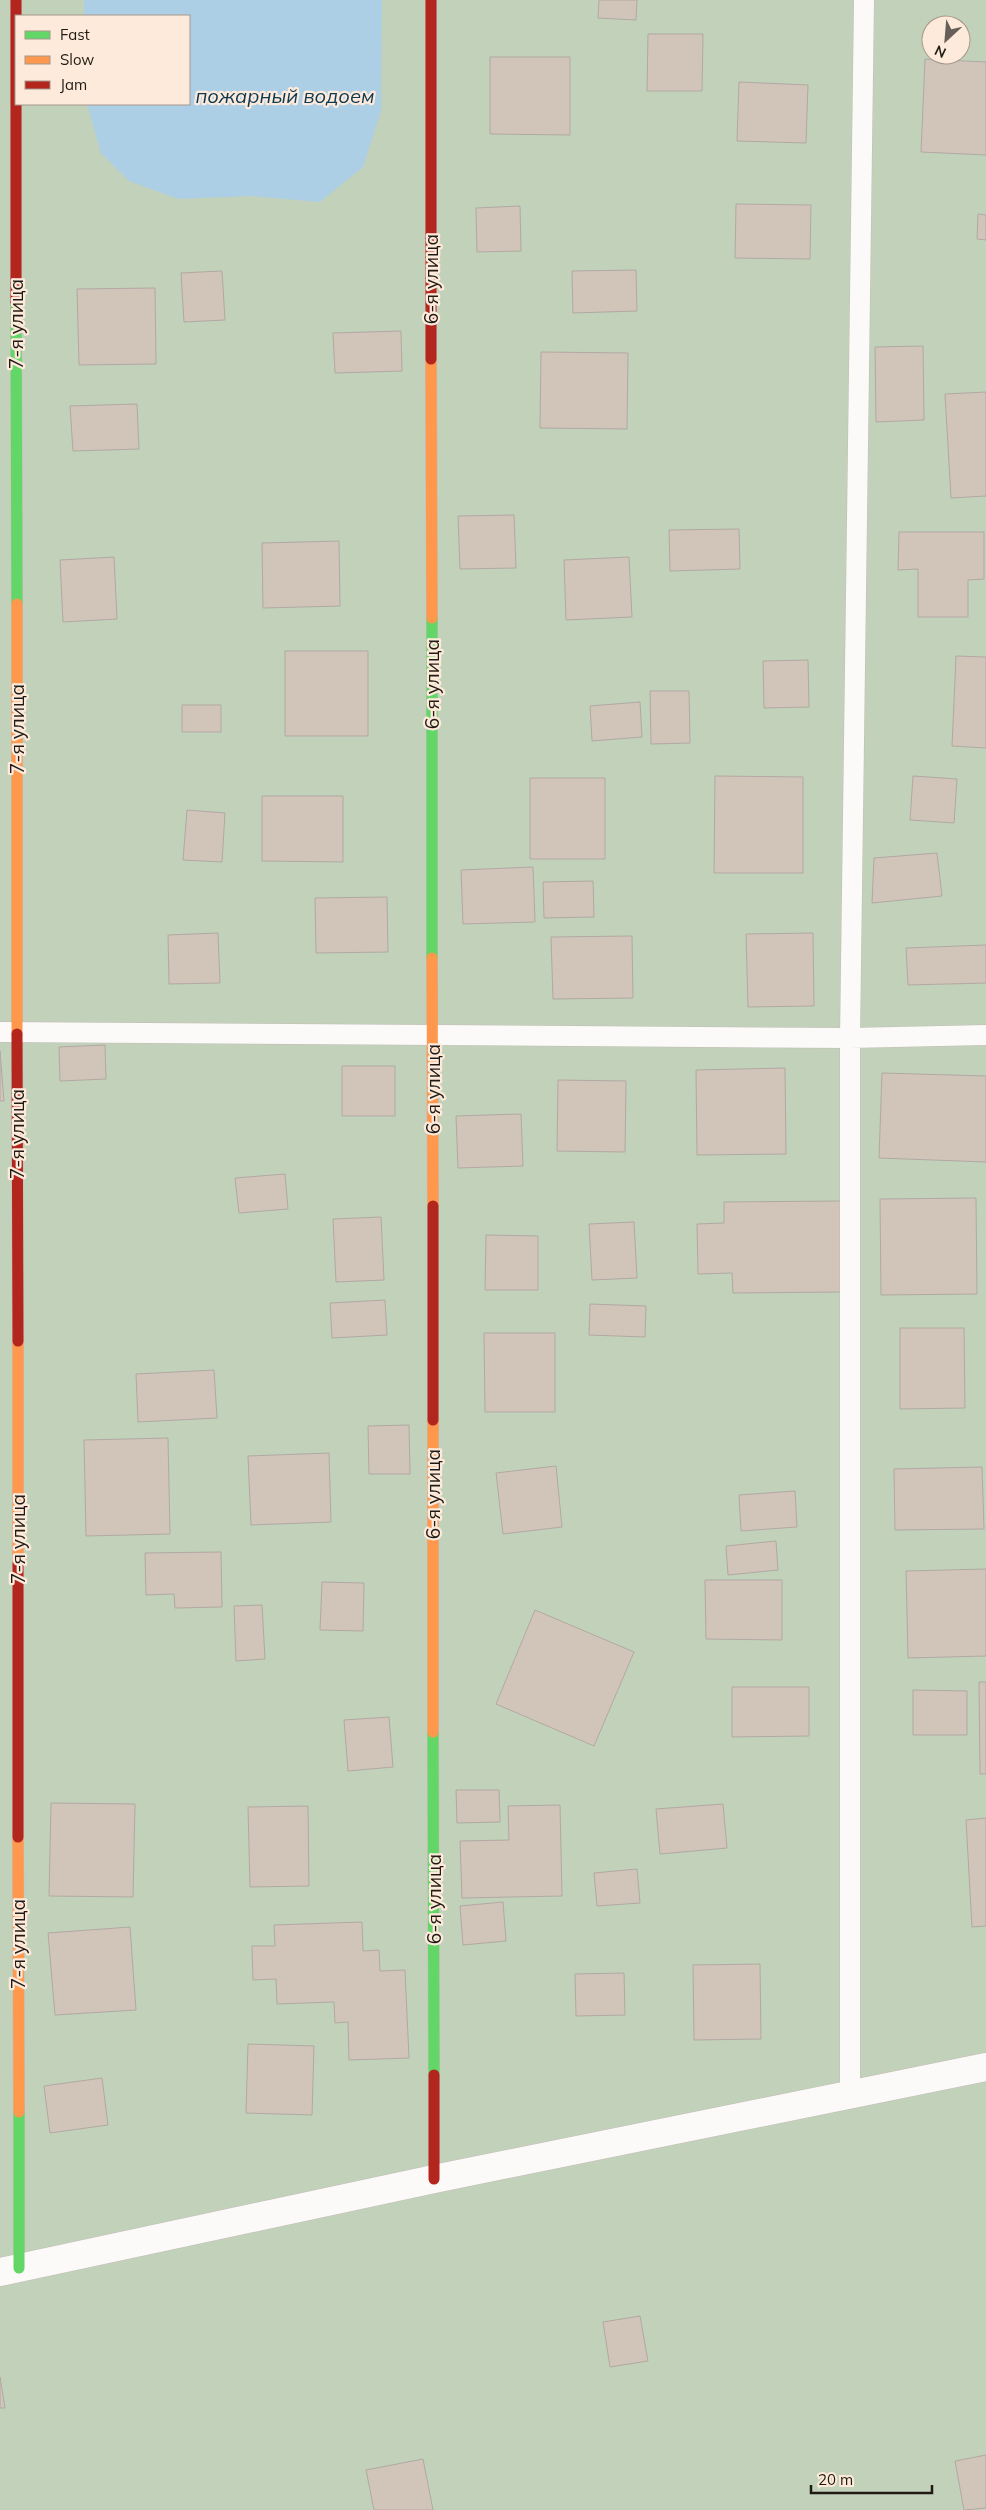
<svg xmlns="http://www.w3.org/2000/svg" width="986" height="2510" viewBox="0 0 986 2510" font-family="Mulish,sans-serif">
<rect width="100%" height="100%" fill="#e7ded6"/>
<path fill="#c2d1ba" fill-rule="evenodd" d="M0,0H986V2510H0ZM16,16H189V104H16ZM931,25H961V55H931Z"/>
<path fill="#accfe6" d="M84,0H382L381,111L363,167L320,202L252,196L178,199L129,181L101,153L87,104H189V16H84Z"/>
<path fill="#d1c5ba" stroke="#b1a9a3" d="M599,0H637L636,20L598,18Z
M648,34H703L702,91H647Z
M490,57H570V135L490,134Z
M925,59L986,62V155L921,152Z
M739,82L808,85L806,143L737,141Z
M736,204L811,205L810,259L735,258Z
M520,206L521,251L477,252L476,208Z
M978,214L986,215V240L977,239Z
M636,270L637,311L573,313L572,271Z
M222,271L225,320L184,322L181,273Z
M155,288L156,364L79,365L77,289Z
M401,331L402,371L335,373L333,333Z
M923,346L924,420L876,422L875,347Z
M541,352L628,353L627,429L540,428Z
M986,392V496L951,498L945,394Z
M137,404L139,449L73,451L70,406Z
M514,515L516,568L460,569L458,516Z
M739,529L740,569L670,571L669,530Z
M899,532H984V579L968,580V617H918V569L898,570Z
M339,541L340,606L263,608L262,543Z
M114,557L117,619L63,622L60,560Z
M629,557L632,617L566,620L564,560Z
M285,651H368V736H285Z
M956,656L986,657V748L952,746Z
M808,660L809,707L764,708L763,661Z
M650,691H689L690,743L651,744Z
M640,702L642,737L592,741L590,706Z
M182,705H221V732H182Z
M715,776L803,777V873H714Z
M913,776L957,779L954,823L910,820Z
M530,778H605V859H530Z
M262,796H343V862L262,861Z
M187,810L225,813L222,862L183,860Z
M937,853L942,896L872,903L874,858Z
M533,867L535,922L463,924L461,870Z
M593,881L594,917L544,918L543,882Z
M387,897L388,952L316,953L315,898Z
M218,933L220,983L169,984L168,935Z
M813,933L814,1006L748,1007L746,934Z
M632,936L633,998L553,999L551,937Z
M986,945V983L908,985L906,948Z
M105,1045L106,1079L60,1081L59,1047Z
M0,1051L4,1101H0Z
M342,1066H395V1116H342Z
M785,1068L786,1154L697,1155L696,1070Z
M882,1073L986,1076V1162L879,1158Z
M558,1080L626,1081L625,1152L557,1151Z
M521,1114L523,1166L458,1168L456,1116Z
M285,1174L288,1209L239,1213L235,1178Z
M976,1198L977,1294L881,1295L880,1199Z
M841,1201L842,1292L733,1293L732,1273L698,1274L697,1224L724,1223V1202Z
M381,1217L384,1280L336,1282L333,1219Z
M634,1222L637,1278L592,1280L589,1224Z
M486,1235L538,1236V1290H485Z
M385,1300L387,1335L332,1338L330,1303Z
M590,1304L646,1306L645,1337L589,1335Z
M900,1328H964L965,1408L900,1409Z
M484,1333H555V1412H485Z
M214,1370L217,1418L138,1422L136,1374Z
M409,1425L410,1474H369L368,1426Z
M168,1438L170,1534L86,1536L84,1440Z
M329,1453L331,1522L251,1525L248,1456Z
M556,1466L562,1527L503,1534L496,1473Z
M982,1467L984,1529L895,1530L894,1469Z
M795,1491L797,1527L741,1531L739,1495Z
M776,1541L778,1570L728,1575L726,1546Z
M221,1552L222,1607L175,1608L174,1594L146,1595L145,1553Z
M986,1569V1656L908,1658L906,1571Z
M705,1580H782V1640L706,1639Z
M322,1582L364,1583L363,1631L320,1630Z
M262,1605L265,1659L236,1661L234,1606Z
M535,1610L634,1652L594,1746L496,1704Z
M979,1682H986V1774H980Z
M732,1687H809V1736L732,1737Z
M913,1690L967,1691V1735H913Z
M389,1717L393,1767L348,1771L344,1720Z
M456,1790H499L500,1822L457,1823Z
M51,1803L135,1804L133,1897L49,1896Z
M723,1804L727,1848L660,1854L656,1809Z
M560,1805L562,1896L462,1898L460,1841L509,1840L508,1806Z
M308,1806L309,1886L250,1887L248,1807Z
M986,1818V1926L972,1927L966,1820Z
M637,1869L640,1903L597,1906L594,1873Z
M503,1902L506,1941L463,1945L460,1906Z
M362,1922L363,1951L379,1950L380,1971L405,1970L409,2058L349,2060L348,2022L335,2023L334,2002L277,2004L276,1979L253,1980L252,1946H275L274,1925Z
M130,1927L136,2010L55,2015L48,1933Z
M760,1964L761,2039L694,2040L693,1965Z
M624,1973L625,2015L576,2016L575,1974Z
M248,2044L314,2046L312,2115L246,2113Z
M102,2078L108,2125L50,2133L44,2086Z
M640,2316L648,2361L610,2367L603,2322Z
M0,2377L5,2408H0Z
M986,2455V2508L964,2510L955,2461Z
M423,2459L433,2510H374L366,2470Z"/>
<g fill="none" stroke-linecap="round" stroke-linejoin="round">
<defs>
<path id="lane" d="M0,1032L850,1038L986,1035
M850,2095V1038L864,0"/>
<path id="street" d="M0,2272L434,2179L986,2067"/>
<path id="fast" d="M16,303L17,604
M432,618V958
M433,1732L434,2075
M19,2112V2268"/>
<path id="slow" d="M431,359L432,618
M17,604V1034
M432,958L433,1206
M18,1341V1564
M433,1420V1732
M18,1837L19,2112"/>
<path id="jam" d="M16,0V303
M431,0V359
M17,1034L18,1341
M433,1206V1420
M18,1564V1837
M434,2075V2179"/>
</defs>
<use href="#lane" stroke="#c4bcb6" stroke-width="21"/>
<use href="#street" stroke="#c4bcb6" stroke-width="29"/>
<use href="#fast" stroke="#c4bcb6" stroke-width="12"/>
<use href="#slow" stroke="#c4bcb6" stroke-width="12"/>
<use href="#jam" stroke="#c4bcb6" stroke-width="12"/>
<use href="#lane" stroke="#fbfaf9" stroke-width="20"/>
<use href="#street" stroke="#fbfaf9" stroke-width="28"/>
<use href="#fast" stroke="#63d668" stroke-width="11"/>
<use href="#slow" stroke="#ff974d" stroke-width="11"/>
<use href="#jam" stroke="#b3261e" stroke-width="11"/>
</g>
<g text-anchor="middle" stroke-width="4.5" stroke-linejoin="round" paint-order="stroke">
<g font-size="19" fill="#201a14" stroke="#fdeadb">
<text transform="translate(431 279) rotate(-90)" y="7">6-я улица</text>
<text transform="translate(16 324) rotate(-90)" y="7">7-я улица</text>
<text transform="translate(432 684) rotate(-90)" y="7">6-я улица</text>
<text transform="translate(17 729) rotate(-90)" y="7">7-я улица</text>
<text transform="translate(433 1089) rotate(-90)" y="7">6-я улица</text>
<text transform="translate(17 1134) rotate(-90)" y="7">7-я улица</text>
<text transform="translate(433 1494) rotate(-90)" y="7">6-я улица</text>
<text transform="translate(18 1539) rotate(-90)" y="7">7-я улица</text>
<text transform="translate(434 1899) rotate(-90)" y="7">6-я улица</text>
<text transform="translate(18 1944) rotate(-90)" y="7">7-я улица</text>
</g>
<g font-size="20" font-style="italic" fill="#0d3a53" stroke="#fdeadb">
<text x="285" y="103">пожарный водоем</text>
</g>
</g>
<rect x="15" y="15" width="175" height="90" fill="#fdeadb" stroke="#a5978b"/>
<rect x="25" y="31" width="25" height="8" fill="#63d668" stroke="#a5978b"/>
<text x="60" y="40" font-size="15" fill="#201a14">Fast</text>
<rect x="25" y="56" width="25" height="8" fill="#ff974d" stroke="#a5978b"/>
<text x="60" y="65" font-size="15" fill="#201a14">Slow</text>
<rect x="25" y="81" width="25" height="8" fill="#b3261e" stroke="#a5978b"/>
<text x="60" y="90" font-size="15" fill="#201a14">Jam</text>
<g transform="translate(946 40) rotate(206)"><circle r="24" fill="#fdeadb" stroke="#a5978b"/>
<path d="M0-4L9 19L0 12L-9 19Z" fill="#665f58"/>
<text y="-8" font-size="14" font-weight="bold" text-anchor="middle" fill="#201a14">N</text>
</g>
<path d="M811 2485v8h121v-8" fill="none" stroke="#201a14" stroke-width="2.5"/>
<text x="818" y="2485" font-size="15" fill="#201a14" stroke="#fdeadb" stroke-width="4" paint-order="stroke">20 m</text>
</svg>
